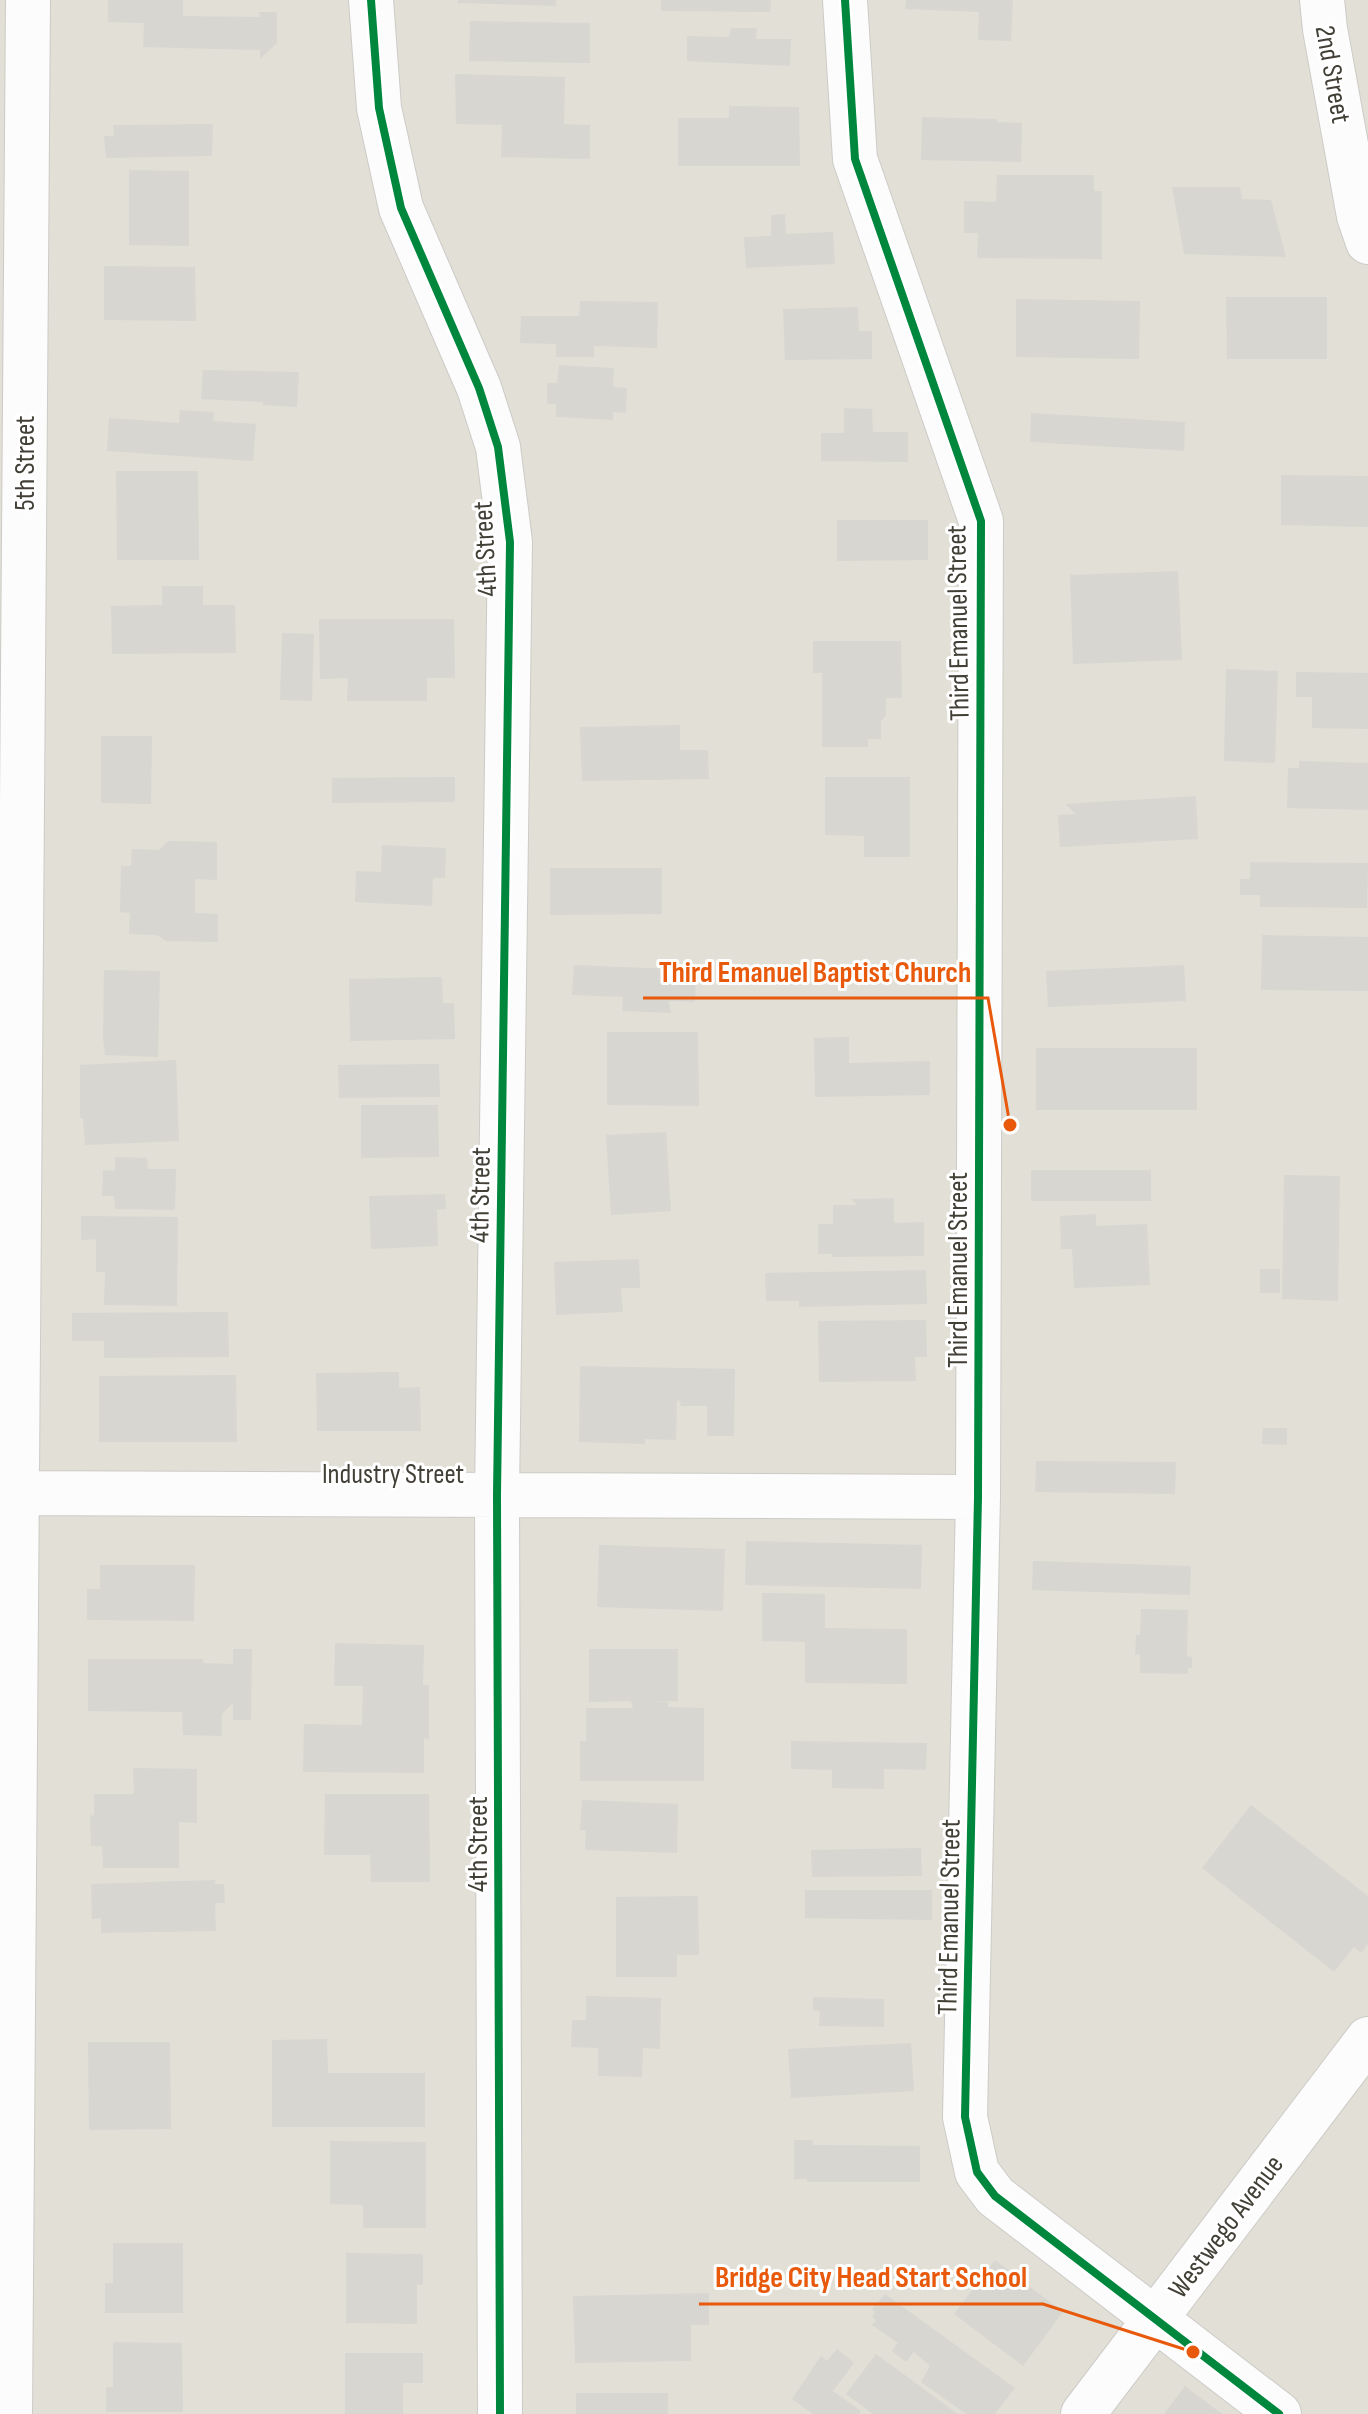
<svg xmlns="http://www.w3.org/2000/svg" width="1368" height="2414" viewBox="0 0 1368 2414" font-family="'Sofia Sans Condensed',sans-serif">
<rect width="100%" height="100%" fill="#eeede9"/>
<path fill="#e1dfd6" d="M0,0H1368V2414H0Z"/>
<path fill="#d8d6d1" d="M108,0H183V16L261,17L258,12H277V43L260,59V50L143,47L144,23L108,22Z
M458,0H556V6L458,3Z
M661,0H771L770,12L661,11Z
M906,0H1013L1011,41L978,40L979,12L905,9Z
M470,21L590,23V63L469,61Z
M731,28H757L756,39H791L790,66L687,61V36L729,37Z
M455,74L565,77L564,124L590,125V159L501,157L502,125L456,124Z
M729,106L799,107L800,166H678V118H729Z
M922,117L997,119V122L1022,123L1021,162L921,160Z
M213,124L212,156L106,158L104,136H114L113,125Z
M129,170L189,171V246L129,245Z
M997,175H1094V191H1102V259L977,258L978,233H964V201L996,202Z
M1172,187H1240L1242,199L1271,200L1286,257L1184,254Z
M785,214L786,234L833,232L835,264L746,268L744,237L771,236V215Z
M104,266L195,267L196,321L104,320Z
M1226,297H1327V359H1227Z
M1016,299L1140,301L1139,359L1016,357Z
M580,301L658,302L657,348L594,346V357H556V344L520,343L521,316H579Z
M858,307L859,331H872V359L785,360L783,309Z
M559,365L614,368L613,387L627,388L626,413L613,412V420L556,417V404H547V383H557Z
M203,370L299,372L297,407L263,405V402L201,399Z
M844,408L872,409L873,432H908V462L821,461V433H844Z
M180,410L214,412L213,421L256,424L253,461L107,451L109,418L179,423Z
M1031,413L1185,422L1184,451L1030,442Z
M116,471H198L199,560H117Z
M1281,475L1368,476V527L1281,525Z
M837,520H928V560L837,561Z
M1178,571L1182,660L1073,664L1070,575Z
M162,586H203V605H235L236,653L112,654L111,606L162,605Z
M319,619H454L455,678H427V701H347L348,678L320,679Z
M282,633L314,634L312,701L280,700Z
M813,641H901L902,698H886V715L881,721V739H868V747H822V673H813Z
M1226,669L1278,671L1275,763L1224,761Z
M1296,672L1368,673V729L1312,728V697H1296Z
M680,725V750H708L709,779L582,781L580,727Z
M101,736H152L151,804L101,803Z
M1299,761L1368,763V810L1287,808L1288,768H1299Z
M455,777V802L332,803V778Z
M825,777H910V857H864V836L825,835Z
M1196,796L1198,839L1060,847L1058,815L1076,814L1065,804Z
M168,841L217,842V880L195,879V913L218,914V942L166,941L157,935L129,934L130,913L120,912L121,866H131L132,849L159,850Z
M382,845L446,848L445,878H433L432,906L355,902L356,871L381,872Z
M1250,862L1368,863L1367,908L1260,907V895H1240V879H1250Z
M550,868H662V914L550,915Z
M1262,935L1368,937V991L1261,990Z
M574,965L696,970L695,1002L669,1001L671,1013L622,1011L623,997L572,995Z
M1184,965L1186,1001L1048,1007L1046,971Z
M104,970L160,971L158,1057L105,1055L103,1037Z
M442,977L443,1003H454L455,1039L350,1041L349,979Z
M607,1032H698L699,1106L607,1105Z
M849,1037V1063L930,1061V1095L815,1097L814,1038Z
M1036,1048H1197V1110H1036Z
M176,1060L179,1141L85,1145L83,1118H80V1065Z
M439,1064L440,1097L339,1098L338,1065Z
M361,1105H438L439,1157L361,1158Z
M666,1132L671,1211L611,1215L606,1135Z
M115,1157L147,1158L148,1169H176L175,1210L115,1209L114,1196H102L103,1170L115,1171Z
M1031,1170H1151V1201H1031Z
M1284,1175L1340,1176L1338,1301L1282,1299Z
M445,1194L446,1209L437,1210L438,1246L371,1249L369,1196Z
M894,1198V1223L924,1222V1256L832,1257V1254H818V1224H833V1205H857L851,1199Z
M1096,1214V1226L1147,1224L1150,1285L1074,1288L1072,1249H1061L1060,1216Z
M81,1216L178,1217L177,1306L104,1305L105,1272H96V1239L81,1240Z
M639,1259L640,1288H621L623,1312L556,1315L554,1262Z
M1260,1269H1280V1293H1260Z
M926,1270L927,1304L799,1307V1301H766L765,1273Z
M228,1312L229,1357L104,1358V1341H72V1313Z
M926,1320L927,1357H915L916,1381L819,1382L818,1321Z
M580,1366L735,1369L734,1436H707V1406H680L681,1402L677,1400L676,1440L645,1439V1444L579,1442Z
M399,1372V1388L420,1387L421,1431H317L316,1373Z
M236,1375L237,1442H99V1376Z
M1263,1428H1287V1445L1262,1444Z
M1036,1461L1176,1462L1175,1494L1035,1492Z
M746,1541L922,1545L921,1589L745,1585Z
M599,1545L725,1549L723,1611L597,1607Z
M1033,1561L1191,1566L1190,1595L1032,1590Z
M100,1565H195L194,1621L87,1620V1589H100Z
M762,1593L825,1594V1628L907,1629V1684L805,1683V1642L762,1641Z
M1141,1609L1188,1610L1187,1656L1192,1657V1668L1188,1667V1674L1140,1673V1654L1135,1655L1136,1635H1140Z
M335,1643L424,1645L423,1685H429V1740L424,1738V1773L303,1772L304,1724L362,1725L363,1686H334Z
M233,1649H252L251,1720H233V1703L222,1714V1736L183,1735L182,1712L88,1711V1659H203V1663L233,1664Z
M589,1649H678V1701L646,1702H668V1707L704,1708V1781H580V1741H586V1708H633L631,1701L589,1702Z
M791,1741L927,1743L926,1770L884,1769V1789L832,1788V1770L791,1769Z
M133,1768L197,1769V1823L179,1822V1868H103L102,1846H91L90,1815L94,1816V1794H134Z
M325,1794H429L430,1882H371L370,1855H324Z
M582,1800L678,1804L677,1853L585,1850L586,1830H580Z
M1251,1805L1368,1896V1944L1361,1953L1354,1947L1334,1972L1202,1868Z
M921,1848L922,1876L812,1877L811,1850Z
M216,1880L214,1884H224L225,1903H215L216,1931L101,1933V1918L92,1919L91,1884Z
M805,1890H932V1920L805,1918Z
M698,1896L699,1955H677V1977H616V1897Z
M586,1996L661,1998L660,2049L643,2048L642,2077L598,2076V2048L571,2047L572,2020H586Z
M813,1997L884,1999V2027L819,2026L820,2011L813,2010Z
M327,2039L328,2073H425V2127H272V2040Z
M88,2042H170L171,2129L89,2130Z
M911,2043L914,2091L791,2098L788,2049Z
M794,2140H813V2145L920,2146V2182H807V2179H794Z
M330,2141L426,2142V2228H363V2205L330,2204Z
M113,2243H183V2313H105V2283H113Z
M346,2253L423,2254V2285H417V2324L346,2323Z
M995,2260L1063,2312L1023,2366L954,2314Z
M709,2293V2325H691V2361L575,2363L573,2296Z
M885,2294L1015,2388L995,2414H966L921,2382L930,2366L914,2352L906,2362L892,2351L898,2343L872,2325L876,2320L872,2317L875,2312L872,2309Z
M113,2342L182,2343L183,2412H106V2387H113Z
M837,2349L854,2363L833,2391L861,2411L859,2414H813L792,2399L821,2356L827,2361Z
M345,2353H423V2383H403V2414H345Z
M876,2354L958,2414H873L846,2394Z
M1185,2386L1222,2414H1164Z
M576,2393H668V2414H576Z"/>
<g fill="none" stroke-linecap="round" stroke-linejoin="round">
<defs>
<path id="minor" d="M371,0L379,108L401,208L479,388L498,447L510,542L497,1495L500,2414
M845,0L855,159L981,521L978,1497L965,2117L977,2172L995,2196L1279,2414
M1322,0L1325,29L1359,216L1368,242
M0,1493L978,1497
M10,2414L28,0
M1083,2414L1368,2039"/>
</defs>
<use href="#minor" stroke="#cccbc7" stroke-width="46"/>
<use href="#minor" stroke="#fcfcfc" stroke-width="44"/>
<defs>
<path id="cycleway" d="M371,0L379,108L401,208L479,388L498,447L510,542L497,1495L500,2414
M845,0L855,159L981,521L978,1497L965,2117L977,2172L995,2196L1279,2414"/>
</defs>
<use href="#cycleway" stroke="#fff" stroke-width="13"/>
<use href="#cycleway" stroke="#00873e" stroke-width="8"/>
</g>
<g text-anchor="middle" stroke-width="6" stroke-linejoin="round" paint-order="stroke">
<g font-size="28" fill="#423f36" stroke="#fff">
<text transform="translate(1334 74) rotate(80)" y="10">2nd Street</text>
<text transform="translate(24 463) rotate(-90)" y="10">5th Street</text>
<text transform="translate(484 549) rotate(-93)" y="10">4th Street</text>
<text transform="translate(957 623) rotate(-91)" y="10">Third Emanuel Street</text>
<text transform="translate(479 1195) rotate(-89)" y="10">4th Street</text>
<text transform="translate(957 1270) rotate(-90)" y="10">Third Emanuel Street</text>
<text x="393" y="1483">Industry Street</text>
<text transform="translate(477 1844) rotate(-90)" y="10">4th Street</text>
<text transform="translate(948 1917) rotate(-89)" y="10">Third Emanuel Street</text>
<text transform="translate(1225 2226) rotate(-53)" y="10">Westwego Avenue</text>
</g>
</g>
<path fill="none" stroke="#e8590c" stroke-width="3" d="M1010 1125L988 998H643M1193 2352L1043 2304H699"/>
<g fill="#e8590c" stroke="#fff" stroke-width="3">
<circle cx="1010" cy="1125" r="8"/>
<circle cx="1193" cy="2352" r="8"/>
</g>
<g font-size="30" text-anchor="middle" font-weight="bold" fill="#e8590c" stroke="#fff" stroke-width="6" stroke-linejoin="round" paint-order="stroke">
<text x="815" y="982">Third Emanuel Baptist Church</text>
<text x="871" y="2287">Bridge City Head Start School</text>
</g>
</svg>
